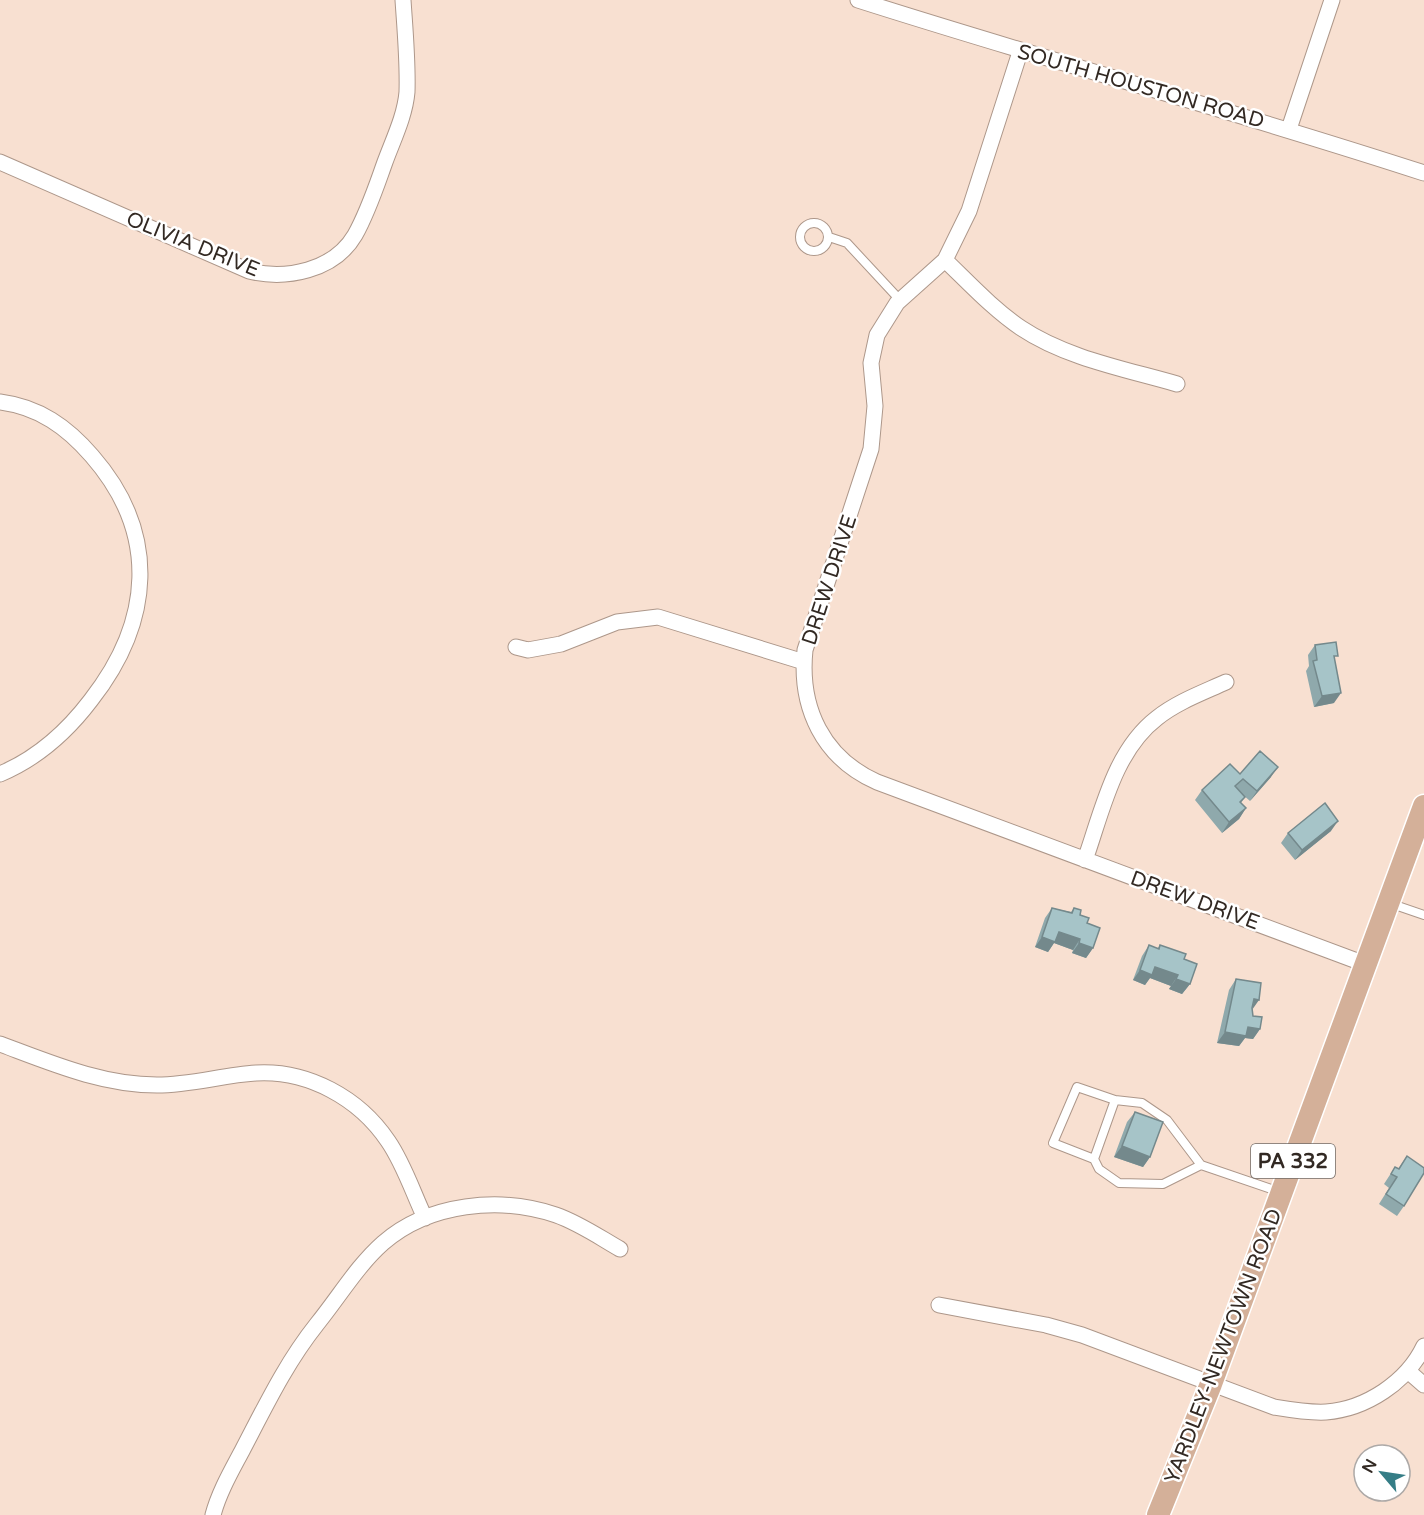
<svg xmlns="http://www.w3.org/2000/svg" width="1424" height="1515" viewBox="0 0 1424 1515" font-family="'Varela Round',sans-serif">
<rect width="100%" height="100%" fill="#f8e0d1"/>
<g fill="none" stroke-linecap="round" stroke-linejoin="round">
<defs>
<path id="lane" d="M800 237a14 14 0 1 1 28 0a14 14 0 1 1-28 0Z
M829,237L847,243L900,300
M1389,903L1424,915
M1077,1087L1115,1100L1142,1103L1167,1120L1201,1165L1163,1184L1119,1183L1099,1169L1094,1159L1053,1143Z
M1094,1159L1115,1100
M1201,1165L1280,1192"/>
<path id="street" d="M858,0C1046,60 1237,112 1424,173
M1020,52L969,211L945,260L897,303L877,335L871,363L875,406L871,449L805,650C799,708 823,758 877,782L1365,964
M1289,129L1332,0
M0,162L249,271C286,280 334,271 355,235C368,212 376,187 385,162C393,140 405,116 407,92C408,62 405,30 403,0
M945,260C969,283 993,309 1021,328C1066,358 1125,369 1177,384
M0,402C39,407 67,427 92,456C160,534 152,622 91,700C66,733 38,758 0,774
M516,647L528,650L561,644L617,622L658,617L804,662
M1085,860C1102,812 1114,751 1157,718C1177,702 1202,693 1226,682
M0,1044C51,1063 102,1085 157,1085C191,1085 223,1075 256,1073C308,1070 359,1098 388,1141C404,1164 413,1193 425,1218
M939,1305L1046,1325L1082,1335L1274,1407C1292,1410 1309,1413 1326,1412C1366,1409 1407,1382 1424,1346
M1408,1371L1424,1385
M213,1515C219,1492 232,1470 243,1449C266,1405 286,1363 317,1324C339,1297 357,1266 383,1243C429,1203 500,1196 556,1215C579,1223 599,1237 620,1249"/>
<path id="primary" d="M1158,1515L1211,1384L1424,806"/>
</defs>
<use href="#lane" stroke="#ad978a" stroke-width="10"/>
<use href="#street" stroke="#ad978a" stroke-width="17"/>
<use href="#primary" stroke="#fff" stroke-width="25"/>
<use href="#lane" stroke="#fff" stroke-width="8"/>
<use href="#street" stroke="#fff" stroke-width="15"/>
<use href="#primary" stroke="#d4b099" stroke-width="22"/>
</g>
<path fill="#8fa9ac" d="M1315,645L1335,660L1334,703L1314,707L1306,671L1309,666L1308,655Z
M1240,774L1271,777L1250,801L1242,794L1245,797L1241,803L1246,808L1239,819L1222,833L1195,800L1202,790Z
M1331,831L1295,860L1281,843L1288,833Z
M1052,908L1071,912L1074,908L1087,923L1093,948L1086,958L1072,953L1073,950L1054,943L1048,952L1035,947L1045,918Z
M1149,945L1157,949L1160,945L1184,959L1190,984L1182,994L1169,989L1171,986L1150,978L1145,985L1133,980L1142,956Z
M1236,979L1252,1009L1253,1016L1260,1029L1253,1039L1245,1038L1239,1046L1217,1043L1229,990Z
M1135,1112L1150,1157L1143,1167L1114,1157L1127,1122Z
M1407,1156L1404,1206L1397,1216L1379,1204L1389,1188L1384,1184L1395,1167L1398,1169Z"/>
<path fill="#74898c" d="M1341,693L1334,703L1314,707L1322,696Z
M1278,767L1271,777L1250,801L1257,791Z
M1246,808L1239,819L1222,833L1229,822Z
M1338,821L1331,831L1295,860L1302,850Z
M1059,932L1080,939L1073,950L1054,943L1048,952L1035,947L1042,937Z
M1079,943L1093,948L1086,958L1072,953Z
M1155,967L1178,975L1171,986L1150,978L1145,985L1133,980L1140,970Z
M1176,979L1190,984L1182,994L1169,989Z
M1254,999L1259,1000L1252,1010Z
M1248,1027L1260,1029L1253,1039L1245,1038L1239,1046L1217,1043L1225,1032Z
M1122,1146L1150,1157L1143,1167L1114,1157Z"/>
<path fill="#a6c4c8" stroke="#74898c" stroke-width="1.5" d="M1336,642L1338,656H1334L1341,693L1322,696L1313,661L1317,660L1315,645Z
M1260,751L1278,767L1257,791L1243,779L1235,786L1245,797L1240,802L1246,808L1229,822L1202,790L1230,764L1240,774Z
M1325,803L1338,821L1302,850L1288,833Z
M1052,908L1072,913L1074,908L1081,910L1080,915L1089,918L1087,923L1100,928L1093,948L1079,943L1080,939L1059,932L1055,942L1042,937Z
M1149,945L1159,949L1160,945L1186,954L1184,959L1197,964L1190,984L1176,979L1178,975L1155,967L1152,975L1140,970Z
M1236,979L1261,983L1259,1000L1254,999L1252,1008L1253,1016L1262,1017L1260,1029L1248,1027L1246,1036L1225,1032Z
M1135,1112L1163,1122L1150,1157L1122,1146Z
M1407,1156L1424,1168V1173L1404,1206L1386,1194L1397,1177L1391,1174L1395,1167L1399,1169Z"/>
<g text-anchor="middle" stroke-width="5" stroke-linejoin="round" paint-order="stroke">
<rect fill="#fff" stroke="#706965" stroke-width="1.5" x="1251" y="1144" width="84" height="34" rx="4.5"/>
<g font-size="20" font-weight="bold" fill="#322923">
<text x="1293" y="1168">PA 332</text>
</g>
<g font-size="21" fill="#322923" stroke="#fff">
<text transform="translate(1141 86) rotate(16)" y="7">SOUTH HOUSTON ROAD</text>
<text transform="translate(193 244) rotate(22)" y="7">OLIVIA DRIVE</text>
<text transform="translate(829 580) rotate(-72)" y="7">DREW DRIVE</text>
<text transform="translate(1195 900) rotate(20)" y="7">DREW DRIVE</text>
<text transform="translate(1223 1346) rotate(-69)" y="7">YARDLEY-NEWTOWN ROAD</text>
</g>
</g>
<g transform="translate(1382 1473) rotate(299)"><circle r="28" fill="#ffffff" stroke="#ada9a7" stroke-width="1.5"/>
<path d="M0-4.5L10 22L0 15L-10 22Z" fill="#357d86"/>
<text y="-9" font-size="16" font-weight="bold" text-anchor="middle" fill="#322923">N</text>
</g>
</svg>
